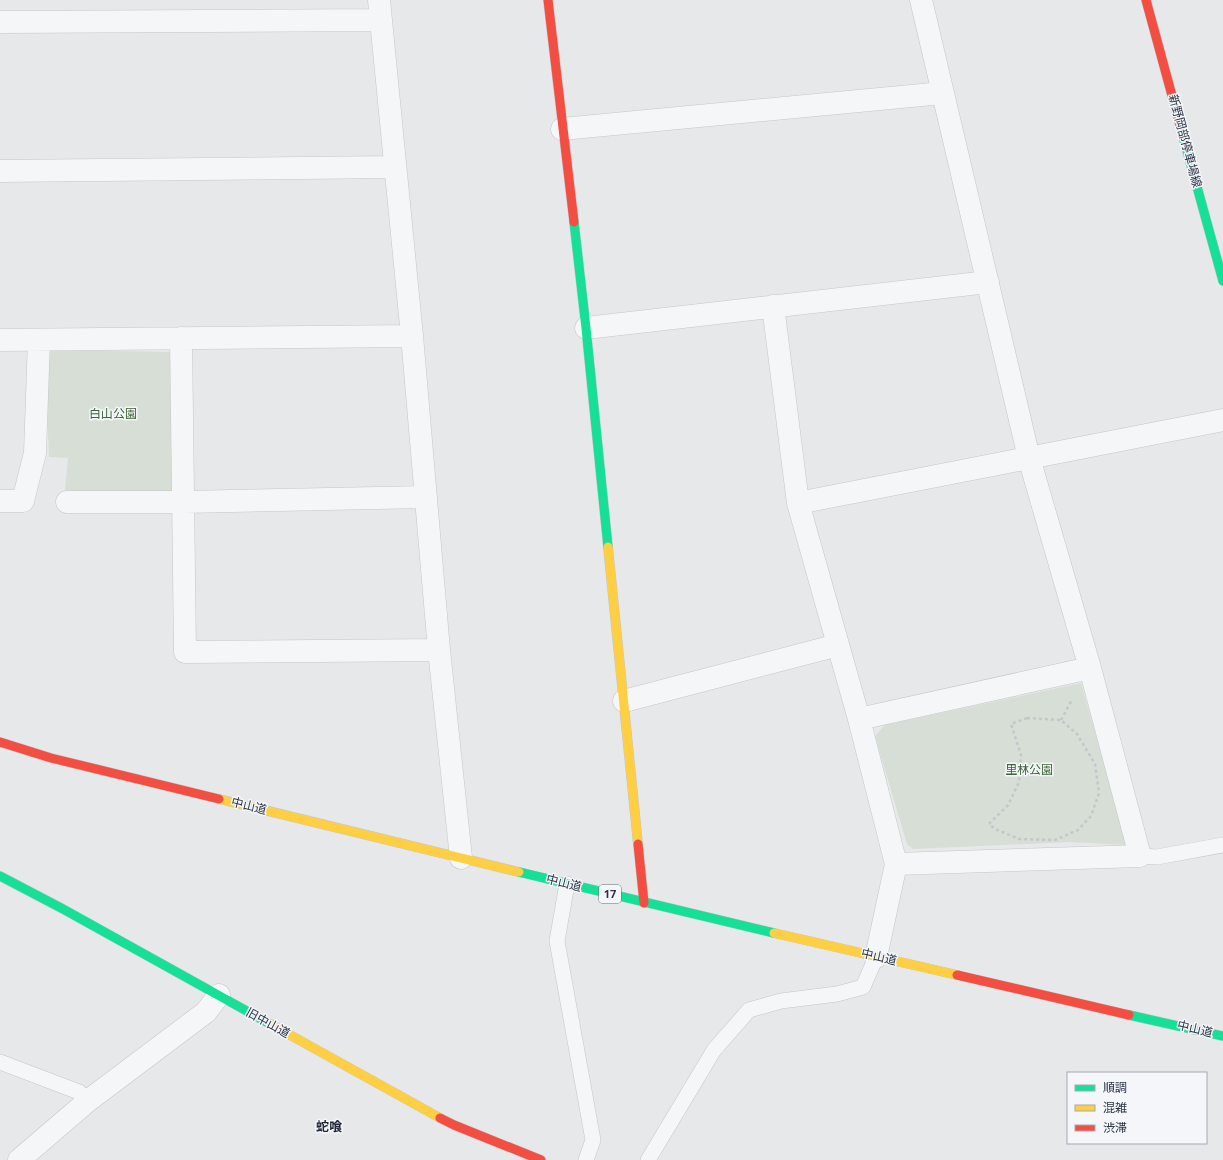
<svg xmlns="http://www.w3.org/2000/svg" width="1223" height="1160" viewBox="0 0 1223 1160" font-family="'Open Sans','Noto Sans JP',sans-serif">
<rect width="100%" height="100%" fill="#e6e8ea"/>
<path fill="#d6ded6" d="M52,350L172,352L175,490L170,493L100,495L65,490L68,458L49,457L45,356Z
M1081,683L1127,845L1069,842L913,849L907,844L875,736L885,725Z"/>
<g fill="none" stroke-linecap="round" stroke-linejoin="round">
<defs>
<path id="lane" d="M1140,856L1157,857L1223,845
M567,884L557,941L593,1140L586,1160
M0,1062L79,1092L89,1100
M648,1160L714,1050L749,1010L781,1001L837,994L863,987L876,957"/>
<path id="street" d="M379,0L412,336L439,650L461,858
M0,22L381,20
M562,129L943,93
M0,171L395,167
M773,306L798,503L859,719L896,864L876,957
M586,328L988,282
M181,338L185,652L439,650
M0,340L412,336
M0,501H23L35,453L39,340
M67,502H183L426,497
M798,503L1223,420
M624,701L838,645
M859,719L1090,668
M896,864L1140,856L1090,668L1029,458L921,0
M19,1160L89,1100L206,1012L219,995"/>
<path id="fast" d="M1183,136L1223,281
M574,222L586,328L608,547
M519,872L774,933
M0,876L63,909L272,1025
M1129,1015L1223,1036"/>
<path id="slow" d="M608,547L638,844
M219,799L519,872
M774,933L957,975
M272,1025L440,1118"/>
<path id="jam" d="M548,0L574,222
M1146,0L1183,136
M0,742L51,758L219,799
M638,844L644,903
M957,975L1129,1015
M440,1118L454,1125L541,1160"/>
</defs>
<use href="#lane" stroke="#c4c6c8" stroke-width="16"/>
<use href="#street" stroke="#c4c6c8" stroke-width="23"/>
<use href="#fast" stroke="#c4c6c8" stroke-width="10"/>
<use href="#slow" stroke="#c4c6c8" stroke-width="10"/>
<use href="#jam" stroke="#c4c6c8" stroke-width="10"/>
<path stroke="#c5c6ca" stroke-width="2.5" stroke-dasharray="3 3" stroke-linecap="butt" d="M1027,718L1061,720L1077,734L1095,764L1099,793L1091,816L1078,830L1055,840L1019,839L995,829L989,824L1008,805L1019,782L1021,755L1011,724Z
M1061,720L1072,700"/>
<use href="#lane" stroke="#f5f6f7" stroke-width="15"/>
<use href="#street" stroke="#f5f6f7" stroke-width="22"/>
<use href="#fast" stroke="#16e098" stroke-width="9"/>
<use href="#slow" stroke="#ffcf43" stroke-width="9"/>
<use href="#jam" stroke="#f24e42" stroke-width="9"/>
</g>
<g text-anchor="middle" stroke-width="3" stroke-linejoin="round" paint-order="stroke">
<rect fill="#f4f6f9" stroke="#676e7b" stroke-width="1" x="599" y="885" width="22" height="18" rx="3"/>
<g font-size="11" font-weight="bold" fill="#2b3445">
<text x="610" y="898">17</text>
</g>
<g font-size="12" fill="#2b3445" stroke="#f4f6f9">
<text transform="translate(1185 141) rotate(75)" y="4">新野岡部停車場線</text>
<text transform="translate(249 806) rotate(14)" y="4">中山道</text>
<text transform="translate(564 883) rotate(14)" y="4">中山道</text>
<text transform="translate(879 957) rotate(13)" y="4">中山道</text>
<text transform="translate(268 1023) rotate(29)" y="4">旧中山道</text>
<text transform="translate(1195 1029) rotate(13)" y="4">中山道</text>
</g>
<g font-size="12" fill="#3f6138" stroke="#f4f6f9">
<text x="113" y="418">白山公園</text>
<text x="1029" y="774">里林公園</text>
</g>
<g font-size="13" font-weight="bold" fill="#1d2536" stroke="#f4f6f9">
<text x="329" y="1131">蛇喰</text>
</g>
</g>
<rect x="1067" y="1072" width="140" height="72" fill="#f4f6f9" stroke="#a4a8b1"/>
<rect x="1075" y="1085" width="20" height="6" fill="#16e098" stroke="#a4a8b1"/>
<text x="1103" y="1092" font-size="12" fill="#2b3445">順調</text>
<rect x="1075" y="1105" width="20" height="6" fill="#ffcf43" stroke="#a4a8b1"/>
<text x="1103" y="1112" font-size="12" fill="#2b3445">混雑</text>
<rect x="1075" y="1125" width="20" height="6" fill="#f24e42" stroke="#a4a8b1"/>
<text x="1103" y="1132" font-size="12" fill="#2b3445">渋滞</text>
</svg>
